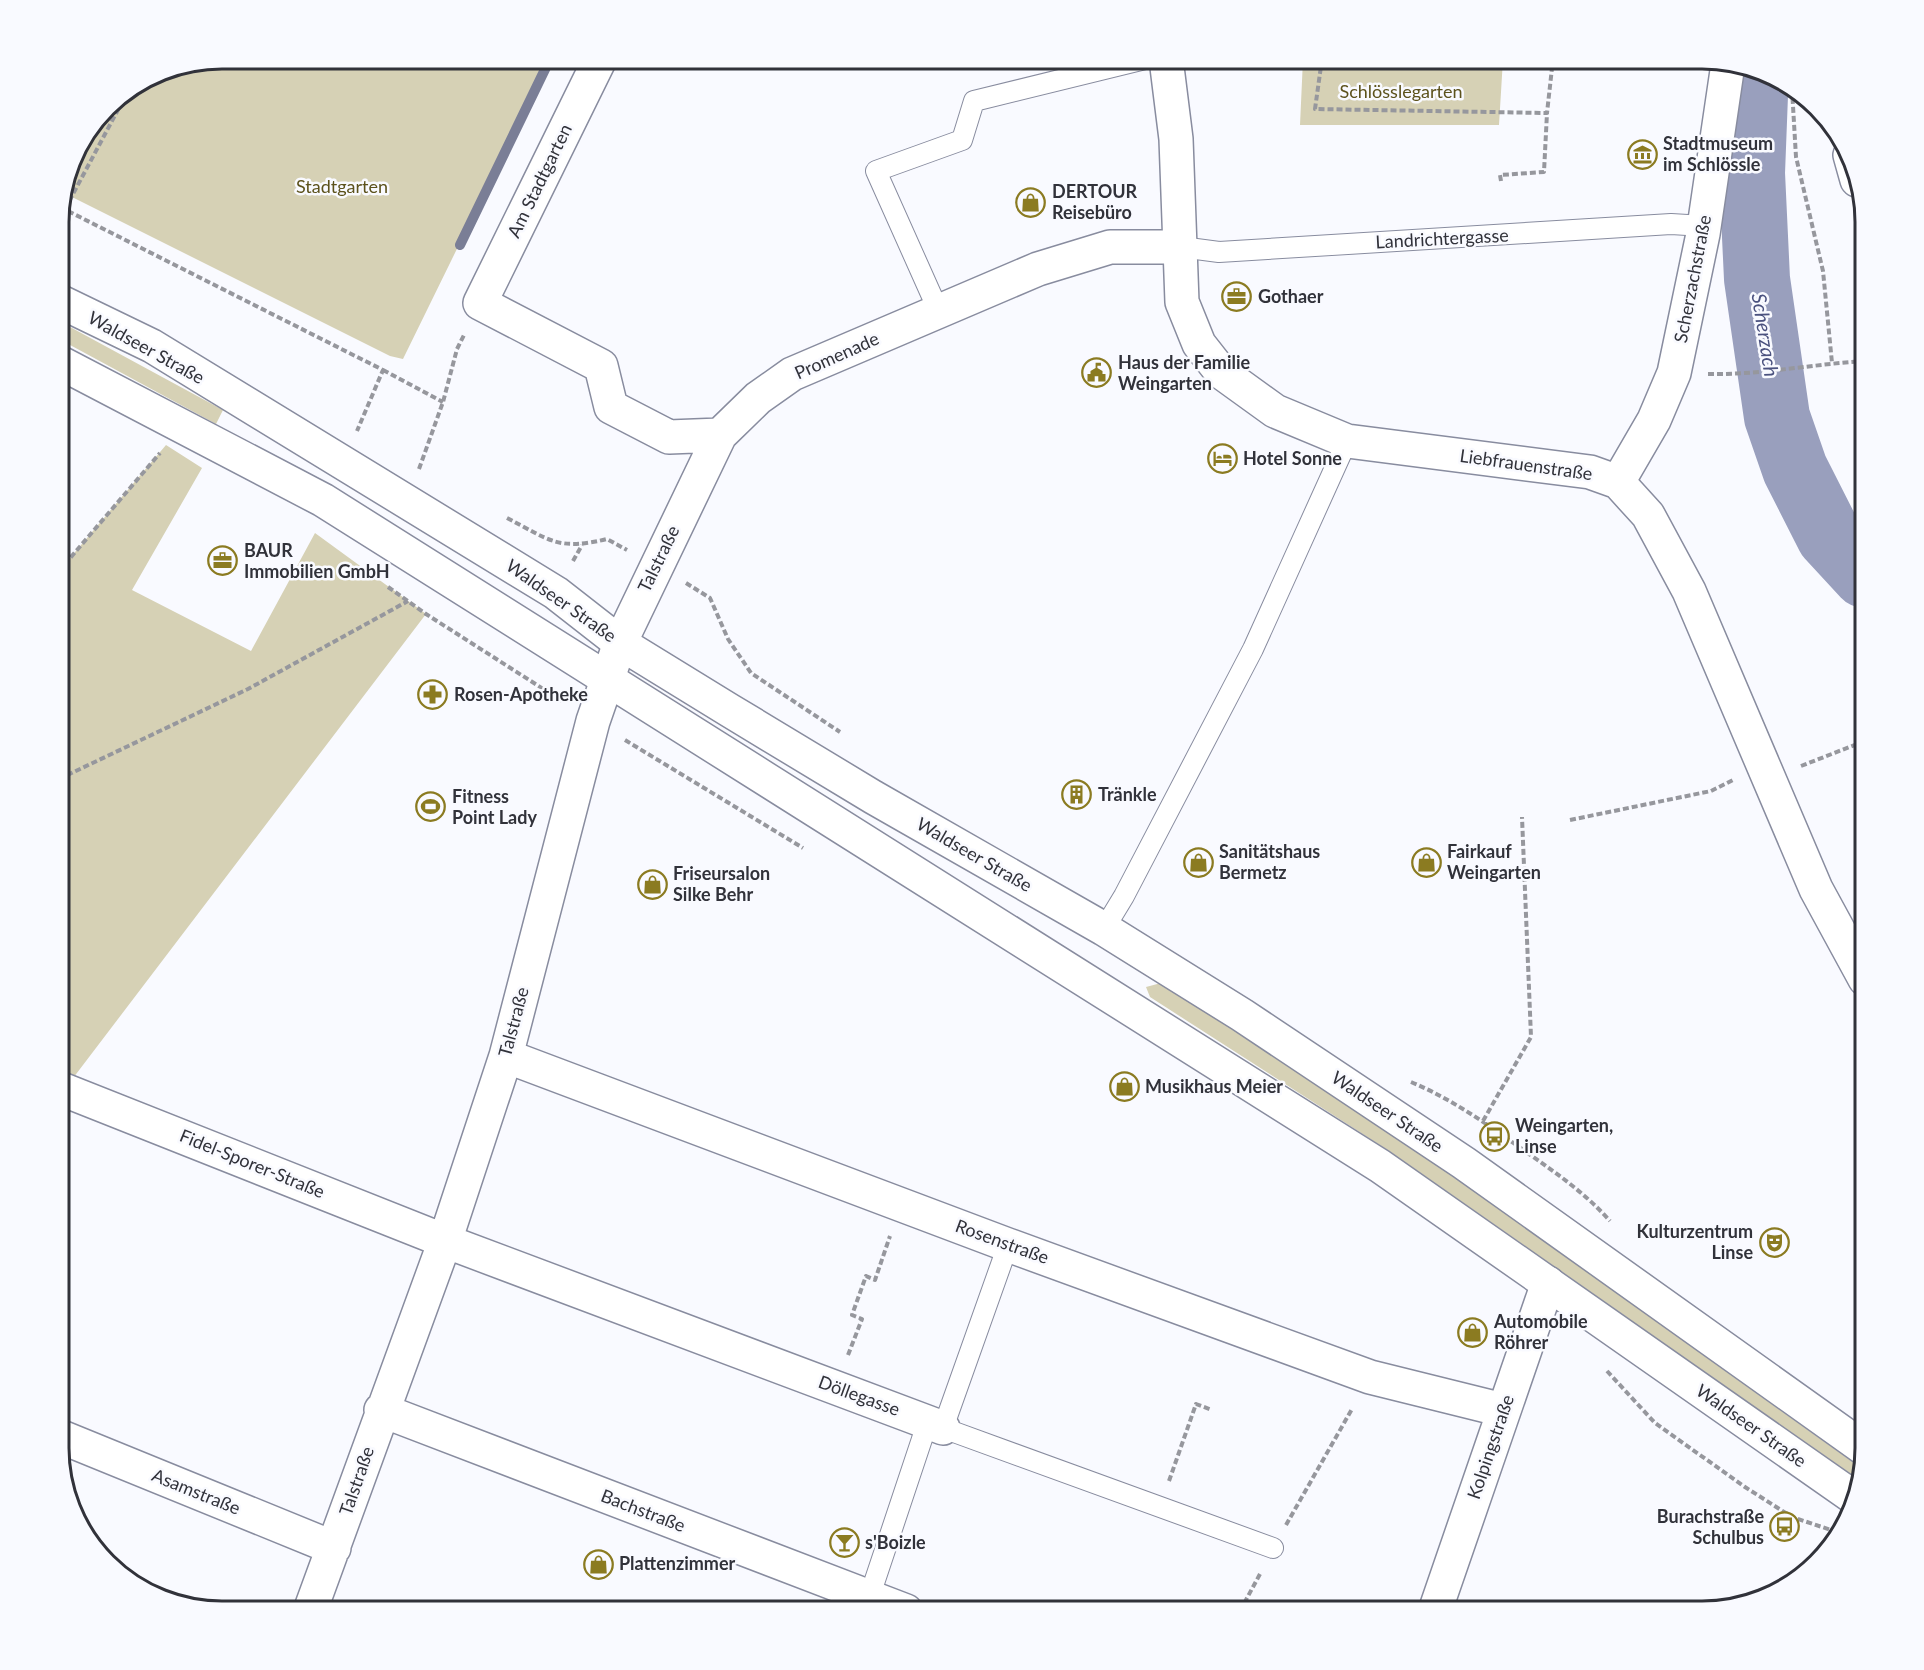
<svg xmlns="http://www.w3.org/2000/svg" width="1924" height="1670" viewBox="0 0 1924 1670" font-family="Lato,sans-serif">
<rect width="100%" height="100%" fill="#f9faff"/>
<path fill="#d6d1b5" d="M222,59H550L403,359L390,356L64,193L76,149L114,99L160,71Z
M1303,59H1503L1499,125H1300Z
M59,321L223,410L216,424L59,339Z
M166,445L202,468L132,590L251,651L315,533L426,614L64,1090L59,1088V571Z
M1161,983L1401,1138L1861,1468L1855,1477L1389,1151L1150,997L1146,987Z"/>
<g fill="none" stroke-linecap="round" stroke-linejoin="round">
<path stroke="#7a7e96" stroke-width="10" d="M460,245L550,59"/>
<path stroke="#999fbd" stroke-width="66" d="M1756,69L1752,173L1757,279L1777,417L1795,469L1829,536L1865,575"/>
<defs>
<path id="lane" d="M1181,247L1219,252L1671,224L1704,226
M939,312L876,171L962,140L974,101L1145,59
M1104,929L1124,896L1253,649L1347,441
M1008,1245L943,1428L1273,1548
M869,1598L928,1421"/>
<path id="street" d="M600,59L480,303L601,366L611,407L669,437L720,435
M1166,59L1176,139L1182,302L1199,344L1221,372L1275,411L1347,441L1590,472L1618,482L1648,515L1689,591L1816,889L1865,979
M1850,155L1857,180
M1618,482L1654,420L1674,373L1703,234L1728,64
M506,1056L1008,1245L1370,1377L1503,1410
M59,1088L445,1241L943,1428
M381,1410L906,1611
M59,1436L334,1548
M310,1611L445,1241L506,1056L593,721L620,643L720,435L758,398L792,374L1038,269L1110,247H1181
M1435,1611L1548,1283"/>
<path id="secondary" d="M59,301L152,346L556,593L620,643L729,710L873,797L1104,929L1242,1015L1464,1163L1865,1449
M59,362L323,500L1380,1166L1856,1499"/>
</defs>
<use href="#lane" stroke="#888c9f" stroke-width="22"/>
<use href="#street" stroke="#888c9f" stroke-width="36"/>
<use href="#secondary" stroke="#888c9f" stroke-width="36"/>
<path stroke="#96979d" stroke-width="4" stroke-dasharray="6 3" stroke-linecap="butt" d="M1322,59L1315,109L1547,113L1553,59
M1792,89L1796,157L1823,271L1832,363
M107,108L116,113
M1501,181L1500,175L1544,172L1547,113
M60,207L383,370L357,431
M65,209L128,91
M383,370L443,402
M1708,374C1761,375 1813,364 1865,361
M419,469L443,402L457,349L464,335
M507,518C550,540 557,551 607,539L627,550
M573,561L582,545
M59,571L160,453
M686,583L710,598L728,639L751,673L840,732
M388,587L426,614L562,701
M625,740L803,848
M1801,766L1865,741
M59,779L248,689L408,601
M1570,820L1711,791L1733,780
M1411,1082C1454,1100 1491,1127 1529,1154C1559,1175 1586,1194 1610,1221
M1483,1121L1531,1037L1522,817
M848,1355L862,1319L852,1315L866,1276L875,1280L890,1236
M1607,1371L1655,1423L1745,1487L1792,1517L1837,1532
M1169,1481L1196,1404L1212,1410
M1286,1525L1352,1409
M1240,1611L1260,1574"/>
<use href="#lane" stroke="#fff" stroke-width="20"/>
<use href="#street" stroke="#fff" stroke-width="33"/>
<use href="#secondary" stroke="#fff" stroke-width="33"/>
</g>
<defs>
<symbol id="museum-ring" viewBox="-11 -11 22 22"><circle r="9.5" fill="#f9faff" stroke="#8b7b21" stroke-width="1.5"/><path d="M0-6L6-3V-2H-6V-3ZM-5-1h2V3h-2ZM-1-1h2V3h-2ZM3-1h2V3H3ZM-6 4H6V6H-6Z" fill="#8b7b21"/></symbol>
<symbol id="shop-ring" viewBox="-11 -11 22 22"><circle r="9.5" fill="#f9faff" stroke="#8b7b21" stroke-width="1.5"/><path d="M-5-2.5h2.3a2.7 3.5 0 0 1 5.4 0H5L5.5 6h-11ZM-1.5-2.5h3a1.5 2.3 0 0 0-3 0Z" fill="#8b7b21"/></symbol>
<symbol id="office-ring" viewBox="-11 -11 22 22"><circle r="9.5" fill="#f9faff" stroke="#8b7b21" stroke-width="1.5"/><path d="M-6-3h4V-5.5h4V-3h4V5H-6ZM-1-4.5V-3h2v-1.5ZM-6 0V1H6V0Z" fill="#8b7b21"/></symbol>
<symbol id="civic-ring" viewBox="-11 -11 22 22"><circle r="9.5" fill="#f9faff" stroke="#8b7b21" stroke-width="1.5"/><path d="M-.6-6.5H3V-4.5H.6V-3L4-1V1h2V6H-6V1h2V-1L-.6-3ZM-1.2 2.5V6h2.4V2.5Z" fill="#8b7b21"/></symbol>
<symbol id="hotel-ring" viewBox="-11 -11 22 22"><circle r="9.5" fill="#f9faff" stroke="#8b7b21" stroke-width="1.5"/><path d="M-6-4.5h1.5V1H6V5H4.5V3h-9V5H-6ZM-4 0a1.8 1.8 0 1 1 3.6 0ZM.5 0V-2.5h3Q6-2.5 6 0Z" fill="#8b7b21"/></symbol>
<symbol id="pharmacy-ring" viewBox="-11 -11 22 22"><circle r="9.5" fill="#f9faff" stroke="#8b7b21" stroke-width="1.5"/><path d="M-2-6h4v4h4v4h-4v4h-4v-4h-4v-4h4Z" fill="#8b7b21"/></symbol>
<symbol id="building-ring" viewBox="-11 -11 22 22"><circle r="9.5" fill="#f9faff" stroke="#8b7b21" stroke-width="1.5"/><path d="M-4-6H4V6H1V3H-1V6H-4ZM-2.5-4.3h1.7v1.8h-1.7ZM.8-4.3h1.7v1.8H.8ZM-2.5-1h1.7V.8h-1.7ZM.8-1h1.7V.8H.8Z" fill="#8b7b21"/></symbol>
<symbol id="stadium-ring" viewBox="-11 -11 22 22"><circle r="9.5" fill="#f9faff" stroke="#8b7b21" stroke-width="1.5"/><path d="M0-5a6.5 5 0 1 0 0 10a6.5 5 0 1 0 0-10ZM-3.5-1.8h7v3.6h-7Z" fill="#8b7b21"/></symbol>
<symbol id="bus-ring" viewBox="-11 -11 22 22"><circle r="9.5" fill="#f9faff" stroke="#8b7b21" stroke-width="1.5"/><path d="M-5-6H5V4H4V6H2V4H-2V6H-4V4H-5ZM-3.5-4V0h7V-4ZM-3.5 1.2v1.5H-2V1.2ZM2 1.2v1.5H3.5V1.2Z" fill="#8b7b21"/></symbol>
<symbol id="theatre-ring" viewBox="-11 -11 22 22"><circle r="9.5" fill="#f9faff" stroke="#8b7b21" stroke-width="1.5"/><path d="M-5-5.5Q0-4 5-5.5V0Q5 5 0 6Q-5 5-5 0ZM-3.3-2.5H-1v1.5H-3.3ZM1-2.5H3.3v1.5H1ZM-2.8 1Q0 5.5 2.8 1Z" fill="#8b7b21"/></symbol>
<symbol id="bar-ring" viewBox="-11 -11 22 22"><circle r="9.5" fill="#f9faff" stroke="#8b7b21" stroke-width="1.5"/><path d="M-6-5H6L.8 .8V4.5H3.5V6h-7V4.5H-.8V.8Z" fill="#8b7b21"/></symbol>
</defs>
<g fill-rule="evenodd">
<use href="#museum-ring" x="1626" y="138" width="33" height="33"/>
<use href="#shop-ring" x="1014" y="186" width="33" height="33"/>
<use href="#office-ring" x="1220" y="280" width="33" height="33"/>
<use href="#civic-ring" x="1080" y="356" width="33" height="33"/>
<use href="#hotel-ring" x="1206" y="442" width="33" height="33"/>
<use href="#office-ring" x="206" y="544" width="33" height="33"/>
<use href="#pharmacy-ring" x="416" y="678" width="33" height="33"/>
<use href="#building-ring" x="1060" y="778" width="33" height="33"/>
<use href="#stadium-ring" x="414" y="790" width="33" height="33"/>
<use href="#shop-ring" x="1182" y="846" width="33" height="33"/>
<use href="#shop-ring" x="1410" y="846" width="33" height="33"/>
<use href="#shop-ring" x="636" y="868" width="33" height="33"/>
<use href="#shop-ring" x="1108" y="1070" width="33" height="33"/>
<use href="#bus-ring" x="1478" y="1120" width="33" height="33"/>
<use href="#theatre-ring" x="1758" y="1226" width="33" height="33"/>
<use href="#shop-ring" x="1456" y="1316" width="33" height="33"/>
<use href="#bus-ring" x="1768" y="1510" width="33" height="33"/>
<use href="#bar-ring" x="828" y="1526" width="33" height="33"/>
<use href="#shop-ring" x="582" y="1548" width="33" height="33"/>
</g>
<g text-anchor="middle" stroke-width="5" stroke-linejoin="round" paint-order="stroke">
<g font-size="18" fill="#5c521c" stroke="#f9faff">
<text x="1401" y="98">Schlösslegarten</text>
<text x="342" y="193">Stadtgarten</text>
</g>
<g font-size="18" font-weight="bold" fill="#31323a" stroke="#f9faff" text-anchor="start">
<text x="1663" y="150">Stadtmuseum<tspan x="1663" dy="21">im Schlössle</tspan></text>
<text x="1052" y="198">DERTOUR<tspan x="1052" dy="21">Reisebüro</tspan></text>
<text x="1258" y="303">Gothaer</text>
<text x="1118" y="369">Haus der Familie<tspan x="1118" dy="21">Weingarten</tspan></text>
<text x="1243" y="465">Hotel Sonne</text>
<text x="244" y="557">BAUR<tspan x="244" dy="21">Immobilien GmbH</tspan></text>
<text x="454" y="701">Rosen-Apotheke</text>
<text x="1098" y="801">Tränkle</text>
<text x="452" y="803">Fitness<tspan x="452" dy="21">Point Lady</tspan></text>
<text x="1219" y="858">Sanitätshaus<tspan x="1219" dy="21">Bermetz</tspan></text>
<text x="1447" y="858">Fairkauf<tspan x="1447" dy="21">Weingarten</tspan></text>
<text x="673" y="880">Friseursalon<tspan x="673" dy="21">Silke Behr</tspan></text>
<text x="1145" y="1093">Musikhaus Meier</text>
<text x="1515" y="1132">Weingarten,<tspan x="1515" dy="21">Linse</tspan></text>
<text x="1753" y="1238" text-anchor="end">Kulturzentrum<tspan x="1753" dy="21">Linse</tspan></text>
<text x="1494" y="1328">Automobile<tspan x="1494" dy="21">Röhrer</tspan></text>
<text x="1764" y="1523" text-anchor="end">Burachstraße<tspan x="1764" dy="21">Schulbus</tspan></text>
<text x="865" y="1549">s'Boizle</text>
<text x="619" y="1570">Plattenzimmer</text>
</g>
<g font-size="18" fill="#31323a" stroke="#f9faff">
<text transform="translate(540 181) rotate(-64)" y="6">Am Stadtgarten</text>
<text transform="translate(1442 239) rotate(-3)" y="6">Landrichtergasse</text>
<text transform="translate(1693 279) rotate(-79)" y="6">Scherzachstraße</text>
<text transform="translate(146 348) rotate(29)" y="6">Waldseer Straße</text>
<text transform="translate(837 356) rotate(-24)" y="6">Promenade</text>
<text transform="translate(1526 465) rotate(8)" y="6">Liebfrauenstraße</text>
<text transform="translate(659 559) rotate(-64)" y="6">Talstraße</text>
<text transform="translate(561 601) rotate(35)" y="6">Waldseer Straße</text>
<text transform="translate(974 855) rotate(30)" y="6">Waldseer Straße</text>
<text transform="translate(514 1022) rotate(-75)" y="6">Talstraße</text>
<text transform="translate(1387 1112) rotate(34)" y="6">Waldseer Straße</text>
<text transform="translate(252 1164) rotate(22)" y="6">Fidel-Sporer-Straße</text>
<text transform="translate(1002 1242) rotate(20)" y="6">Rosenstraße</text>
<text transform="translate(859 1396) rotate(20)" y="6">Döllegasse</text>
<text transform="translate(1751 1426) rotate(35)" y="6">Waldseer Straße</text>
<text transform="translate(1491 1447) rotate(-71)" y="6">Kolpingstraße</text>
<text transform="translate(357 1481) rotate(-71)" y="6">Talstraße</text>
<text transform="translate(196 1492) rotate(22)" y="6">Asamstraße</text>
<text transform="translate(643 1511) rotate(21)" y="6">Bachstraße</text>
</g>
<g font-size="20" font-style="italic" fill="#4b527f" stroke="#f9faff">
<text transform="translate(1765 335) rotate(81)" y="7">Scherzach</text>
</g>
</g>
<path d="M0 0H1924V1670H0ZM222 69H1702A153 153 0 0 1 1855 222V1448A153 153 0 0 1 1702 1601H222A153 153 0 0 1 69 1448V222A153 153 0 0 1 222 69Z" fill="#f9faff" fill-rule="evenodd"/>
<path fill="none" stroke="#31323a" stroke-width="3" d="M222 69H1702A153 153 0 0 1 1855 222V1448A153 153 0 0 1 1702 1601H222A153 153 0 0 1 69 1448V222A153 153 0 0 1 222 69Z"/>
</svg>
